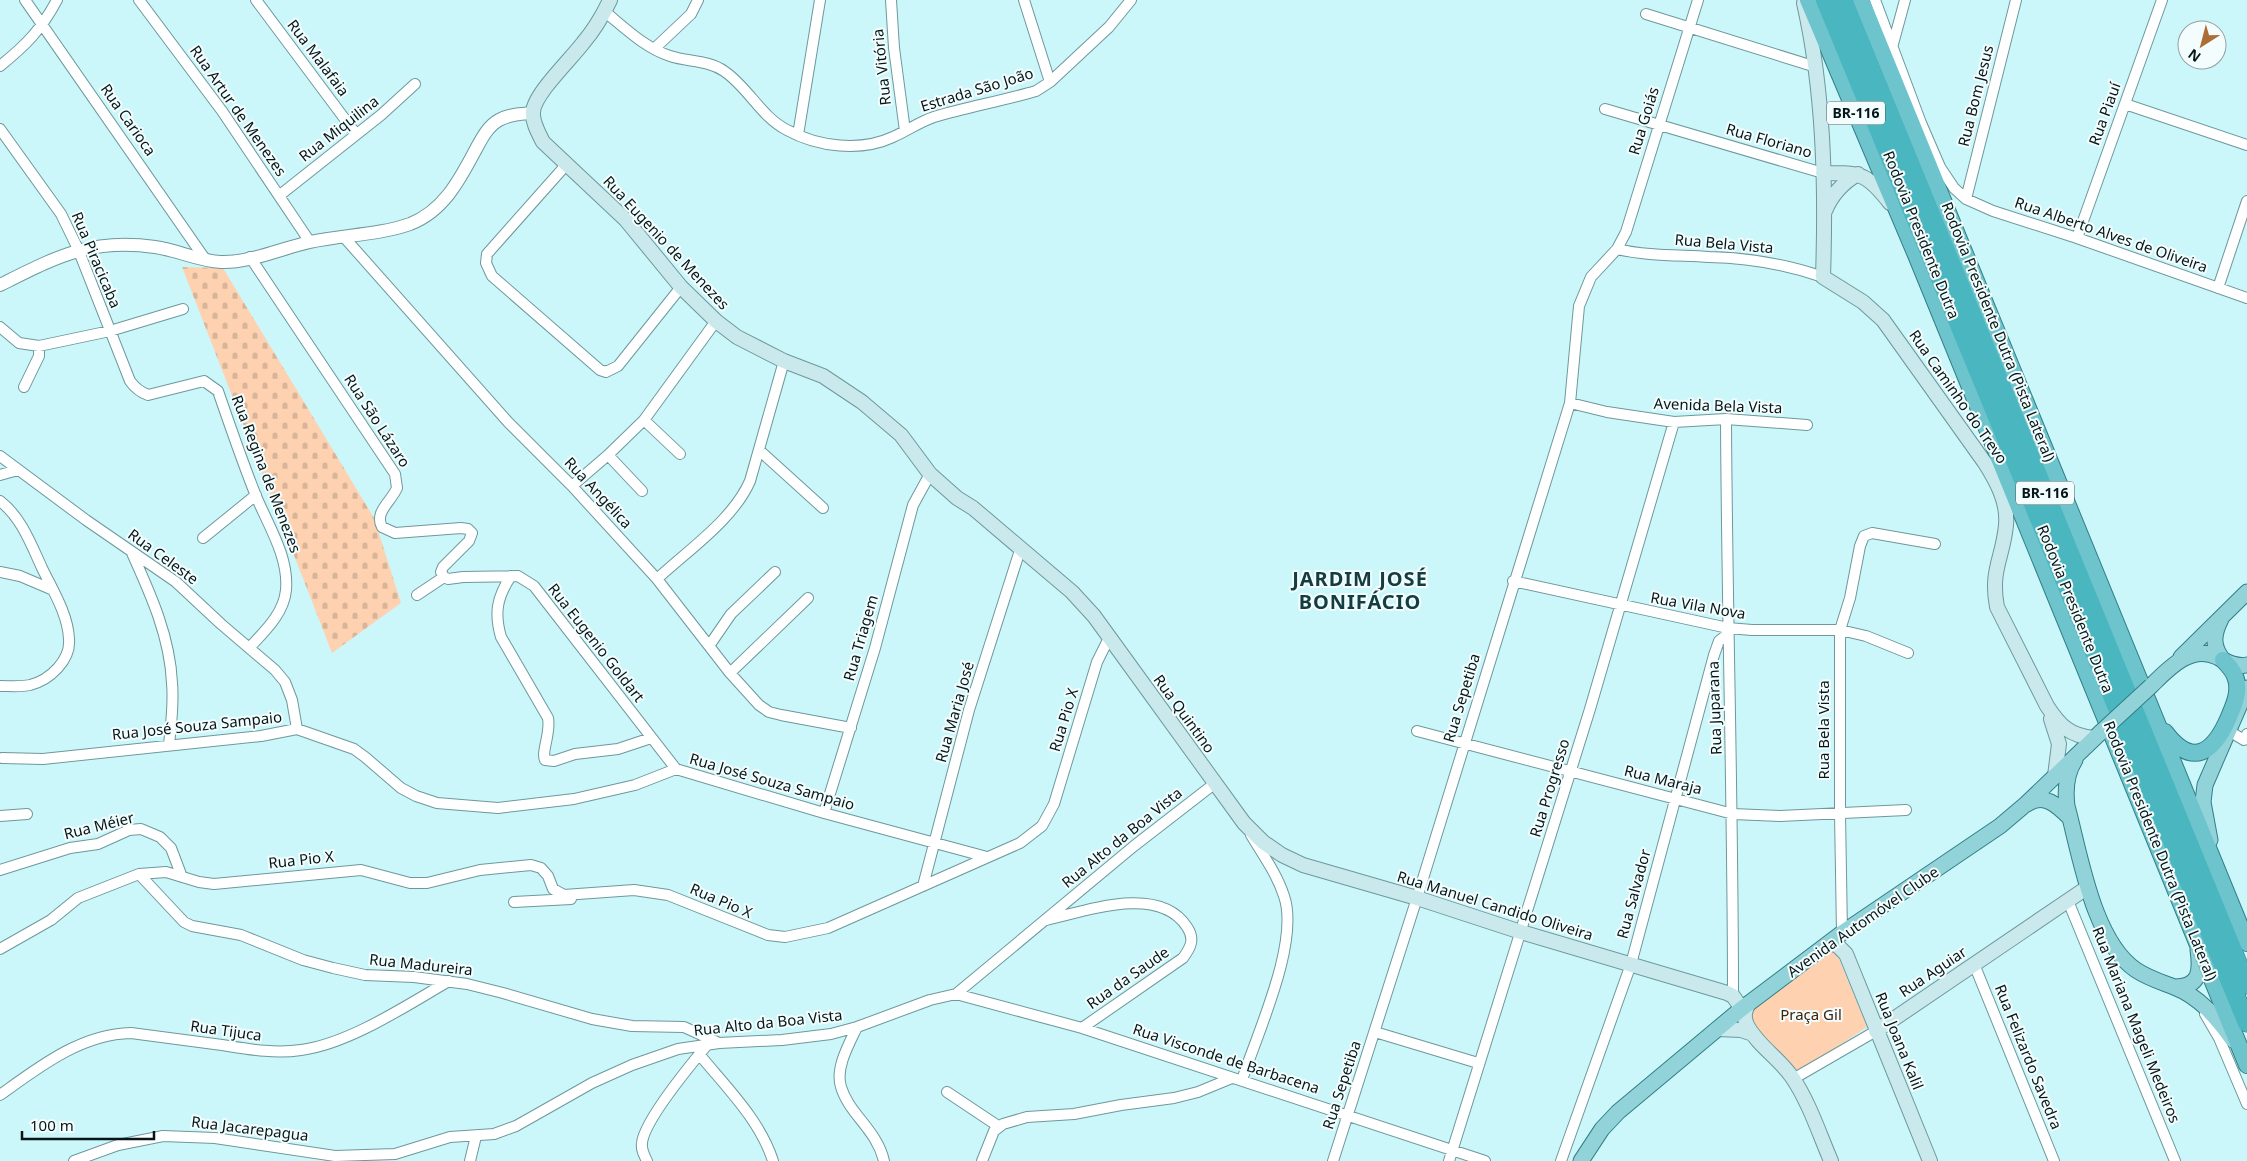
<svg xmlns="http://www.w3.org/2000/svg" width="2247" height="1161" viewBox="0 0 2247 1161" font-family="'Noto Sans',sans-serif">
<defs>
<pattern id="cemetery-stones" width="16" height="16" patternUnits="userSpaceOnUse" patternTransform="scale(1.25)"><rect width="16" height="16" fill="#fed2b1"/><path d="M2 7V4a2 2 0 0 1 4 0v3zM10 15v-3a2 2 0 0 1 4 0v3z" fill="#d8b498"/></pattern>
</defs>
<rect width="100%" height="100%" fill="#cbf7fb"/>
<path fill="#fed2b1" d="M1834,947L1867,1027L1797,1073L1741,1016Z"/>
<path fill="url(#cemetery-stones)" d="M182,267L223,268L374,518L401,603L332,653Z"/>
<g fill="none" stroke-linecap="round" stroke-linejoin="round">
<defs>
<path id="minor" d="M25,0L205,259
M139,0L222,111L310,242
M256,0L356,134
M891,0L894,48L905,131
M1024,0L1050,82
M1875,0L1921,123L1940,167L1954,188L1966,199L1993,211L2077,238L2247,298
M604,11C625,28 645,48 670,56C688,62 708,60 724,71C748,87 761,117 787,130C818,147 861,152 893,137C907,131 919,122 934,117C967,107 1002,101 1036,91L1050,82L1109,27L1131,0
M1646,14L1816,67
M1893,44L1905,0
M654,49L691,14L698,0
M0,66C26,45 41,30 57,0
M2125,104L2247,145
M1605,109L1823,173
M0,129L61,214L78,249L130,381C135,388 140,392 148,395L204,381L218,391C230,426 242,461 256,496C268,525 289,557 286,590C284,613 265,631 250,647
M798,135L820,0
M566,165L487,254L486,263L492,276L600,370L606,372L618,366L681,287
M280,195L381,115L415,84
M1966,199L2016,0
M343,236L508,422L572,486L657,579L730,673L759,705L769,712L781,715L851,728
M2077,238L2162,0
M1617,249C1647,256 1678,255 1709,257C1748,258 1786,264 1823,277
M250,257L395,474L397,488C391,502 374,512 382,527L395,533L461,528L468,529L472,533L469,541L443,567L441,572L444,577L417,595
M2218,288L2247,201
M0,327L19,343L39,346L110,331L183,309
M24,387L39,356V346
M1570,403L1607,412L1674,422L1726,419L1807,425
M1726,419C1727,612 1733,804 1733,996
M644,420L680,454
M759,450L823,508
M608,455L642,491
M0,456L86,520L176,582L221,624L275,670L285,682L292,700L297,729
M0,475L18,470
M572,486L608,455L644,420L716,321
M0,501C21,517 31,544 42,568C52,589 68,614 69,639C71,660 50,680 30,685C21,687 10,686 0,686
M203,538L256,495
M132,553C151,595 170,637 172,683C174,704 171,724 169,745
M0,572L20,576L53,590
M511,576C497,597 494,613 501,637L548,718C551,733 541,752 545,760L554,761L575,754L618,749L651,738
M444,577L448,579L463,577L518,576L534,586L676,769
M657,579C688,550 733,520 750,481L784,361
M1513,581L1728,628L1752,630H1840L1866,636L1908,653
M709,646L731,614L775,572
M730,673L808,598
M1417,731L1733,814L1780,816L1906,810
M2229,731L2244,740L2247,734
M2,758L43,759L261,736L297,729L354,749L365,757L401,788L416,796L437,803L498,808L574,799L635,785L676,769L824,813L987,857
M824,813L875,648L913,505L930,474
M0,816L27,814
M0,870L70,848L98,844L129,830L141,829L160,837L171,848L182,877
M139,874L184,922L192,926L241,935L303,960L333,968L365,975L414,977L467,984L503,993L592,1019L632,1026L684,1027L719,1043
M923,886L969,710L1021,547
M2068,901L2175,1161
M514,902L571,899
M1046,920C1086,911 1159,884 1187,927C1195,939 1191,947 1183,958L1082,1028
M1842,933L1840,813V630L1850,598L1860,546L1864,536L1872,533L1935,544
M0,949L51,920L78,898L139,874L166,872L199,882L214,884L361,870L410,883H427L480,870L531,865L541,868L548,876L553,889L564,895L634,890L668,895L768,935L785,937L828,928L1020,843L1042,826L1054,804L1097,662L1109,638
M1974,964L2054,1161
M956,994L1082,1028L1485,1161
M2205,1014L2219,1038L2247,1104
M857,1027C849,1044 835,1068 841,1087C849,1114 877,1130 884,1161
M1375,1032L1478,1063
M699,1054C726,1087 760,1120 773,1161
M1793,1079L1876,1031
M1242,1080C1257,1034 1300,942 1284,896C1277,874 1263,855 1251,835
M947,1092L998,1126
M0,1095C39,1067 81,1034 131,1033C161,1037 191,1041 222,1045C248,1049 274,1054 301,1050C349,1044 407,1005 449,981
M74,1161L118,1145L163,1136L215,1138L335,1156L395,1154L450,1137L494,1134L516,1126L592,1083L632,1065L678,1049L719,1043L782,1040L831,1034L857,1027L930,1000L956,994L1134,846L1214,784
M470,1161L476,1136
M647,1161C644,1155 641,1150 642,1143C644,1121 692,1063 707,1045
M982,1161L994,1131L1003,1124L1027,1117L1074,1114L1121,1105L1174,1098L1198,1092L1232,1078
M1333,1161L1417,898L1570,403L1579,306L1591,277L1617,249L1626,232L1698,0
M1449,1161L1590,709L1674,422
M1561,1161L1631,964L1714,655L1719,641L1728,634"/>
<path id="tertiary" d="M0,285C56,257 90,238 155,247C177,250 199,261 221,262C250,263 282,248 310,242C342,235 379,235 410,224C444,211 460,179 476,149C482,138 488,126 499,120C510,114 521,114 532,113"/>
<path id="secondary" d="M610,0C603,15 594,30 583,43C571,59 534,94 533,112C532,122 539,134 543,142L626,220L681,287L716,321L737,337L784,361L823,376L862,402L901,435L930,474L957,498L973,508L1072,592L1094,616L1244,823L1263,842L1282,855L1303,865L1417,898L1521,932L1727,993L1733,996L1742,1009
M1804,3C1824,92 1826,186 1823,277L1863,302L1883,320L1985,463C1997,482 2008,502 2006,525C2003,558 1990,570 1997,607L2047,706C2060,726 2070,736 2094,738
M1823,173C1860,173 1866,172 1890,203
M1825,211C1832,194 1842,183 1858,174
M2051,719L2059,744L2055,776
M1828,944L1837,945L1846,954L1930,1161
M1749,1003C1745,1010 1743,1016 1747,1025C1757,1045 1779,1058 1792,1077C1809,1102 1819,1133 1831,1161
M1717,1029L1741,1030L1753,1034
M1876,1031L2088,887"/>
<path id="primary" d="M2221,619C2213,635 2212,646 2223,660
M2181,657L2247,592
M2151,686C2168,669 2191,644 2217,657C2227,662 2236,667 2247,665
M2075,760C2066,774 2065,790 2067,806C2080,854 2093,941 2136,970C2148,978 2161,982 2174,987C2200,997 2217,1018 2233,1040
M2027,804C2044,792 2058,806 2070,818
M2210,840L2203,802L2205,785L2247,688
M2175,987C2200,987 2201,971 2198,950
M1581,1161L1602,1129L1618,1112L1740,1010L1842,933L2000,826L2026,804L2101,732"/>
<path id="trunk" d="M1808,0L1916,255L2247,1065
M1861,0L2247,943
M2165,732C2193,769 2214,752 2229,717C2234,705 2240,692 2236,679C2234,671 2229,666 2223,660"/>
<path id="motorway" d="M1825,0L2247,1023
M1843,0L2247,985"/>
</defs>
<use href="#minor" stroke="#6e989b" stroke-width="12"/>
<use href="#tertiary" stroke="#6e989b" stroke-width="14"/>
<use href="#secondary" stroke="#6e989b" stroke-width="16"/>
<use href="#primary" stroke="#327e85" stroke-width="17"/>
<use href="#trunk" stroke="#327e85" stroke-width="18"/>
<use href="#motorway" stroke="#327e85" stroke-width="19"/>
<use href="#minor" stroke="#fff" stroke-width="10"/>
<use href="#tertiary" stroke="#fff" stroke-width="12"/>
<use href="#secondary" stroke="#c9e9ec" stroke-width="14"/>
<use href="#primary" stroke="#92d3d9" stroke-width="15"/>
<use href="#trunk" stroke="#6ec4cc" stroke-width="16"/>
<use href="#motorway" stroke="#4ab6bf" stroke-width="18"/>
<defs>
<path id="primary-bridge" d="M2101,732L2151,686"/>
</defs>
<use href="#primary-bridge" stroke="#327e85" stroke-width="17" stroke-linecap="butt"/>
<use href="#primary-bridge" stroke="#92d3d9" stroke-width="15"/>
</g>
<g text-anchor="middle" stroke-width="4" stroke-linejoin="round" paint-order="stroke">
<g fill="#f4fdfd" stroke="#4d5b5d" stroke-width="1">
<rect x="1827" y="101.5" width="58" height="23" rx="4"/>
<rect x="2016" y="481.5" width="58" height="23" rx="4"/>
</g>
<g font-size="14" font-weight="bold" fill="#061618">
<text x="1856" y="118">BR-116</text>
<text x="2045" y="498">BR-116</text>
</g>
<g font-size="15" fill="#061618" stroke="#f4fdfd">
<text transform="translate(318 58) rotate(53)" y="5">Rua Malafaia</text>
<text transform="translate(882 67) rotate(-96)" y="5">Rua Vitória</text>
<text transform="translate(977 90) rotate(-17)" y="5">Estrada São João</text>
<text transform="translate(1976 96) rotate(-76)" y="5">Rua Bom Jesus</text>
<text transform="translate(238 111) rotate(55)" y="5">Rua Artur de Menezes</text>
<text transform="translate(2105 114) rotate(-70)" y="5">Rua Piauí</text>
<text transform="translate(128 120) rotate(55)" y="5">Rua Carioca</text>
<text transform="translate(1644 121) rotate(-73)" y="5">Rua Goiás</text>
<text transform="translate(339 129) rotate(-38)" y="5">Rua Miquilina</text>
<text transform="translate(1769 141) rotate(16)" y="5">Rua Floriano</text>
<text transform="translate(1921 235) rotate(68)" y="5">Rodovia Presidente Dutra</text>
<text transform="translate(2111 235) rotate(19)" y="5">Rua Alberto Alves de Oliveira</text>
<text transform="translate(666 243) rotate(47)" y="5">Rua Eugenio de Menezes</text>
<text transform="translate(1724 244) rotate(5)" y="5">Rua Bela Vista</text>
<text transform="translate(96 260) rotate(67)" y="5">Rua Piracicaba</text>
<text transform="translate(1998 332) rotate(68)" y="5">Rodovia Presidente Dutra (Pista Lateral)</text>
<text transform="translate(1958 397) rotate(55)" y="5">Rua Caminho do Trevo</text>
<text transform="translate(1718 406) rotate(2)" y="5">Avenida Bela Vista</text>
<text transform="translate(377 421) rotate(57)" y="5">Rua São Lázaro</text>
<text transform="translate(266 474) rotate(69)" y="5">Rua Regina de Menezes</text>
<text transform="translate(598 493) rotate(47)" y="5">Rua Angélica</text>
<text transform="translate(163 557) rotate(36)" y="5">Rua Celeste</text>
<text transform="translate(1698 606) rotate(10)" y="5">Rua Vila Nova</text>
<text transform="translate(2075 609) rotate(68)" y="5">Rodovia Presidente Dutra</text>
<text transform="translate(861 638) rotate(-74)" y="5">Rua Triagem</text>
<text transform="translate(596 643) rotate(52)" y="5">Rua Eugenio Goldart</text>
<text transform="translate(1462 698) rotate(-73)" y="5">Rua Sepetiba</text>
<text transform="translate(1715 708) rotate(-92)" y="5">Rua Juparana</text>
<text transform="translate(955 712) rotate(-74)" y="5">Rua Maria José</text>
<text transform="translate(1184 714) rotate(54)" y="5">Rua Quintino</text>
<text transform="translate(1064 720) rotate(-73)" y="5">Rua Pio X</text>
<text transform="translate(197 726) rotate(-6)" y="5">Rua José Souza Sampaio</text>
<text transform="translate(1824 730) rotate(-90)" y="5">Rua Bela Vista</text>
<text transform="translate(1663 780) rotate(14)" y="5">Rua Maraja</text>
<text transform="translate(772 782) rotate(16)" y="5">Rua José Souza Sampaio</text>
<text transform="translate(1550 788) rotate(-73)" y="5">Rua Progresso</text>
<text transform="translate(99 826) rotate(-14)" y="5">Rua Méier</text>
<text transform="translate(1122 838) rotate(-39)" y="5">Rua Alto da Boa Vista</text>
<text transform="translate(2160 851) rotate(68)" y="5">Rodovia Presidente Dutra (Pista Lateral)</text>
<text transform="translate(301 860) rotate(-6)" y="5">Rua Pio X</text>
<text transform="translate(1634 894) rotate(-75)" y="5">Rua Salvador</text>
<text transform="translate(721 901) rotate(23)" y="5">Rua Pio X</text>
<text transform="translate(1495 906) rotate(17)" y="5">Rua Manuel Candido Oliveira</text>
<text transform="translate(1863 922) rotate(-35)" y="5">Avenida Automóvel Clube</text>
<text transform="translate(421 965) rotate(6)" y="5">Rua Madureira</text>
<text transform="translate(1933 972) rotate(-34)" y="5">Rua Aguiar</text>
<text transform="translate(1128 978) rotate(-35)" y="5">Rua da Saude</text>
<text transform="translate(768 1023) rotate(-6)" y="5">Rua Alto da Boa Vista</text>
<text transform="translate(2136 1025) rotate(68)" y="5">Rua Mariana Mageli Medeiros</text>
<text transform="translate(226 1031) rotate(8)" y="5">Rua Tijuca</text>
<text transform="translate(1899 1041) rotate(68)" y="5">Rua Joana Kalil</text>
<text transform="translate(2028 1057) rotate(68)" y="5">Rua Felizardo Savedra</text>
<text transform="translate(1226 1059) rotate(18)" y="5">Rua Visconde de Barbacena</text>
<text transform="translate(1342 1085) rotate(-72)" y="5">Rua Sepetiba</text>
<text transform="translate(250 1129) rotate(7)" y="5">Rua Jacarepagua</text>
</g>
<g font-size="15" fill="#3d230c" stroke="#f4fdfd">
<text x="1811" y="1020">Praça Gil</text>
</g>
<g font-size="20" font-weight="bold" letter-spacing="1" fill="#133d40" stroke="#f4fdfd">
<text x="1360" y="586">JARDIM JOSÉ<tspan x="1360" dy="23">BONIFÁCIO</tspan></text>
</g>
</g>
<g transform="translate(2202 45) rotate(216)"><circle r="24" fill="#f4fdfd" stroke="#95a1a1"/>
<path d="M0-4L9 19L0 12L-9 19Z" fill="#ad6d36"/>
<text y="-8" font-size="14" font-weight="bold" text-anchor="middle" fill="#061618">N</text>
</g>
<path d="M22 1131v8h132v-8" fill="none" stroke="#061618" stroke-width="2.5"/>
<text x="30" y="1131" font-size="15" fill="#061618" stroke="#f4fdfd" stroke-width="4" paint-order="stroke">100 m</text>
</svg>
